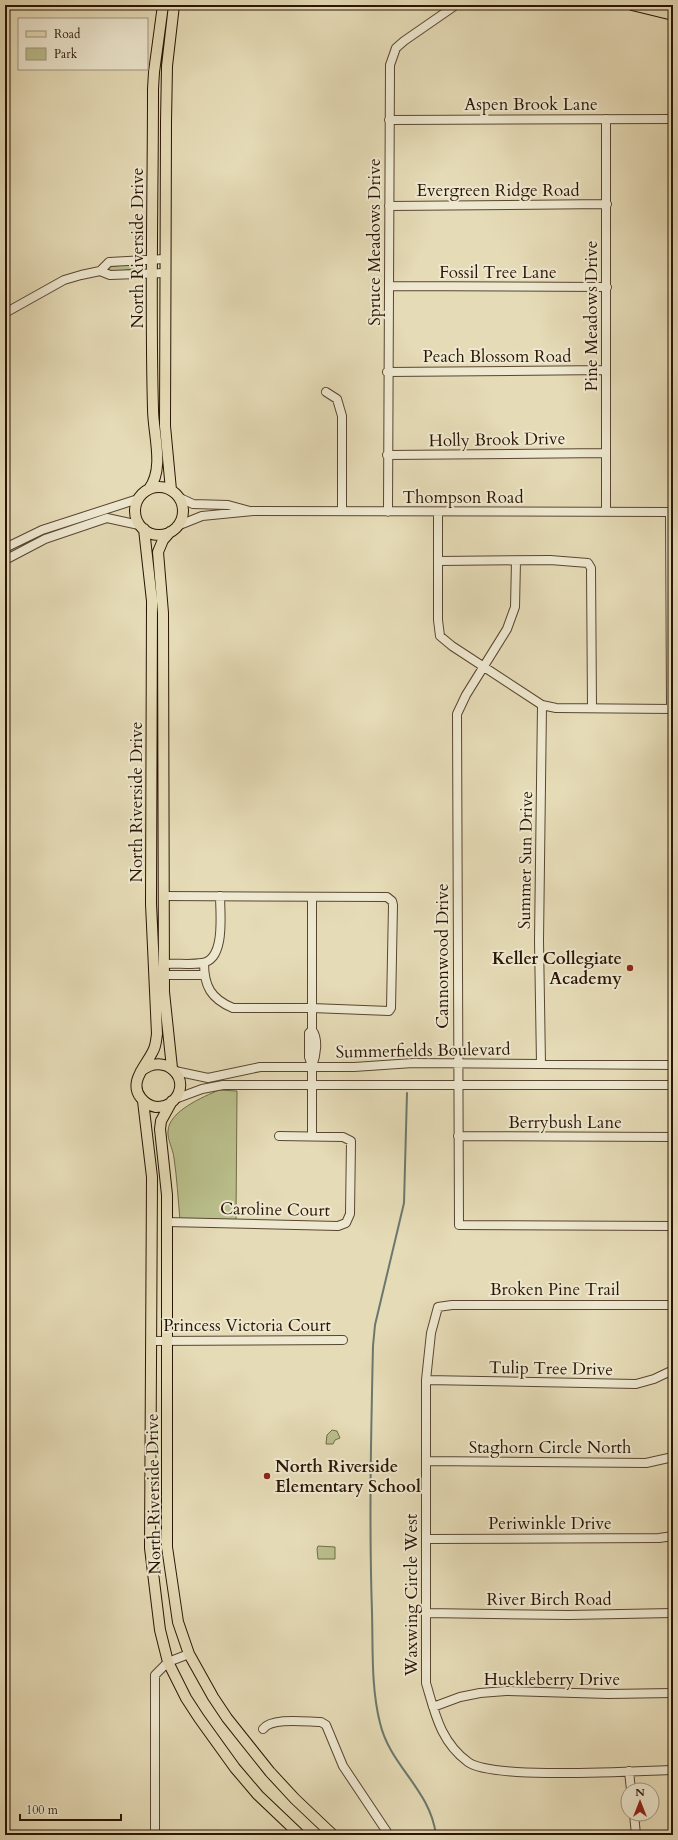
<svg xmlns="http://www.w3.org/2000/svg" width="678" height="1840" viewBox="0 0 678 1840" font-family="Cardo,serif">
<rect width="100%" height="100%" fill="#e5dbb6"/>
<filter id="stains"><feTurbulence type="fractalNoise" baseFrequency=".005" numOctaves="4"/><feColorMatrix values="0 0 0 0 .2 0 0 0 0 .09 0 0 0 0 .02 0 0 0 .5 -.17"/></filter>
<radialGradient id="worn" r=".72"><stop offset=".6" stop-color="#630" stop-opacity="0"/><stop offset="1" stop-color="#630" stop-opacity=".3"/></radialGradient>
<path fill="#b9bf8b" stroke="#726a48" d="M130,264L136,265L138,268L115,272L109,270V267Z
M219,1090L237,1091L236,1220H180C178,1199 177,1178 174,1158C173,1149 167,1139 168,1131C169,1111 203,1097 219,1090Z
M332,1430L337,1431L340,1438L335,1440L333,1444H326L327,1435Z
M318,1546L335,1547V1559H318L317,1549Z"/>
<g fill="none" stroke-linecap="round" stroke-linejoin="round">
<path stroke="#6b786d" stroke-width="2" d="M407,1093L404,1203L375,1325L373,1346C371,1435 369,1523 372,1612C373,1649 371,1687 380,1723C390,1766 430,1789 436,1835"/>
<defs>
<path id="minor" d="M606,119V512
M389,120L673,119
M389,206L607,204
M100,271L109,262L165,259
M389,286L607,287
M5,313L64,280L81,275L100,271L110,275L165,273
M387,372L606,370
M326,392L337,399L342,416V511
M387,455L606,453
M180,498L193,504L228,505L250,511
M388,512L390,65L396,48L404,41L456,5
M438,512V620L440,636L452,646L542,705L556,708L673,709
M670,512L671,709
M177,526L202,516L253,511L673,512
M5,548L42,530L138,499
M5,560L45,539L107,518L139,525
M438,561L550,560L588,563L591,568L592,708
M516,561L515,607L507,629L466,695L457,714L459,1225L673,1226
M163,896L387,897L392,901L393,905L391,1008L389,1011L312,1008V1030L309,1033V1057L312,1066V1136
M204,963C204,986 211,999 233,1008H312V897
M164,964C176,963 190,965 202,963C226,960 220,912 220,896
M164,975H204
M541,1064L539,941L542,705
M312,1066C316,1056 319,1039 312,1030
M175,1071L208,1078L260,1067H354L413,1063L673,1065
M175,1099L202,1089L223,1085H673
M458,1136L673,1137
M167,1222L338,1226L346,1223L350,1214L351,1141L343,1137L279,1136
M673,1305H452L438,1307L431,1333L426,1380V1683C435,1713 440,1741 468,1762C492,1780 636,1771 673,1770
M151,1341L343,1340
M426,1380L636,1384L654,1379L673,1370
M426,1461L646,1463L673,1457
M426,1539L659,1538L673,1536
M426,1613L569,1615L673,1613
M433,1707L460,1697L480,1693L506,1691L608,1694L673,1693
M263,1729C272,1717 307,1722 321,1722L326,1725L343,1766L389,1835
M629,1771L631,1790
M634,1814L636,1835
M155,1835V1675L168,1662L189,1654"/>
<path id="major" d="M632,5L673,15
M135 511a24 24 0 1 1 48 0a24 24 0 1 1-48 0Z
M149,489C165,468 153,434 153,409C150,303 153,196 153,89L154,72L163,5
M171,490L165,426L166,122L167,66L174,5
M170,532L163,540L158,552L163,613L164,992L172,1068
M141,1071C165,1051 194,1080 173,1101C169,1105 163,1107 156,1107C150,1106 145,1103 141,1098C128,1082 146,1066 153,1051C156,1046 156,1040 157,1034L151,904L152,601L144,529
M143,1101L152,1177L150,1548L160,1630L168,1662L186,1698L199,1718L235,1768L258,1795L300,1835
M172,1101L161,1121L160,1129L167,1195V1547L178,1622L189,1654L213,1697L227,1718L270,1772L295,1799L333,1835"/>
</defs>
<use href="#minor" stroke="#594630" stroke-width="10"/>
<use href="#major" stroke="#2a1504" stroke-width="12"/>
<use href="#minor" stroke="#eee8d0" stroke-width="8"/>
<use href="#major" stroke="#e5dbb6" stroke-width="10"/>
</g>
<g fill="#8f2418" stroke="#eee8d0" stroke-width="1.5">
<circle cx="630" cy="968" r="4"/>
<circle cx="267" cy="1476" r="4"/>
</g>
<g text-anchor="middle" stroke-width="4" stroke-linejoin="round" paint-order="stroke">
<g font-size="17" fill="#2a1504" stroke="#eee8d0">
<text x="531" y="110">Aspen Brook Lane</text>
<text x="498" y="196">Evergreen Ridge Road</text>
<text transform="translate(374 242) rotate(-90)" y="6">Spruce Meadows Drive</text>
<text transform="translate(137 248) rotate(-90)" y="6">North Riverside Drive</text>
<text x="498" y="278">Fossil Tree Lane</text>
<text transform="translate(591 316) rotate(-90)" y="6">Pine Meadows Drive</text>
<text x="497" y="362">Peach Blossom Road</text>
<text transform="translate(497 439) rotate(-1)" y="6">Holly Brook Drive</text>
<text x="463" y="503">Thompson Road</text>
<text transform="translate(136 802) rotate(-90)" y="6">North Riverside Drive</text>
<text transform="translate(525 860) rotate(-89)" y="6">Summer Sun Drive</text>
<text transform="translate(442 956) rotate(-90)" y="6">Cannonwood Drive</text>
<text transform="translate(423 1050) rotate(-1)" y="6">Summerfields Boulevard</text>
<text x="565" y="1128">Berrybush Lane</text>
<text transform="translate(275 1209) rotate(1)" y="6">Caroline Court</text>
<text x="555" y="1295">Broken Pine Trail</text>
<text x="247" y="1331">Princess Victoria Court</text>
<text transform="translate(551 1368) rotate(1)" y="6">Tulip Tree Drive</text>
<text x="550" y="1453">Staghorn Circle North</text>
<text transform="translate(153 1494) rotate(-91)" y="6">North Riverside Drive</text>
<text x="550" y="1529">Periwinkle Drive</text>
<text transform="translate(411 1595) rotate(-90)" y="6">Waxwing Circle West</text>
<text x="549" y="1605">River Birch Road</text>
<text x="552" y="1685">Huckleberry Drive</text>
</g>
<g font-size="17" font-weight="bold" fill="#2a1504" stroke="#eee8d0" text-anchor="end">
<text x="622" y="964">Keller Collegiate<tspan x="622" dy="20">Academy</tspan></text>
<text x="275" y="1472" text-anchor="start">North Riverside<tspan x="275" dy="20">Elementary School</tspan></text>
</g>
</g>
<rect width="678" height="1840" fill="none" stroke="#e5dbb6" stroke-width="20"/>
<rect x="6" y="6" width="666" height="1828" fill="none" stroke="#2a1504" stroke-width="2"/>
<rect x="10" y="10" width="658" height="1820" fill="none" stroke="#2a1504"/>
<rect x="18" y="18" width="130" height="52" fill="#eee8d0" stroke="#a0947e"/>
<rect x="26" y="31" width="20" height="6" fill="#e5dbb6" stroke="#a0947e"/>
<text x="54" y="38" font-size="12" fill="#2a1504">Road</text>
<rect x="26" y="48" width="20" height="12" fill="#b9bf8b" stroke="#a0947e"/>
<text x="54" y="58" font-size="12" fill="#2a1504">Park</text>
<g transform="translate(640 1802)"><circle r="19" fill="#eee8d0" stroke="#a0947e"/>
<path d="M0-3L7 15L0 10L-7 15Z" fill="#8f2418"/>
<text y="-6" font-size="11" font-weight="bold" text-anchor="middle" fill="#2a1504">N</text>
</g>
<path d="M20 1814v6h101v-6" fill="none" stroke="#2a1504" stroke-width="2"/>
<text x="26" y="1814" font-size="12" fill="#2a1504" stroke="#eee8d0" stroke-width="3" paint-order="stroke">100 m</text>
<rect width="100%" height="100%" filter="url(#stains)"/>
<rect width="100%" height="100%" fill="url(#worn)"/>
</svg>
